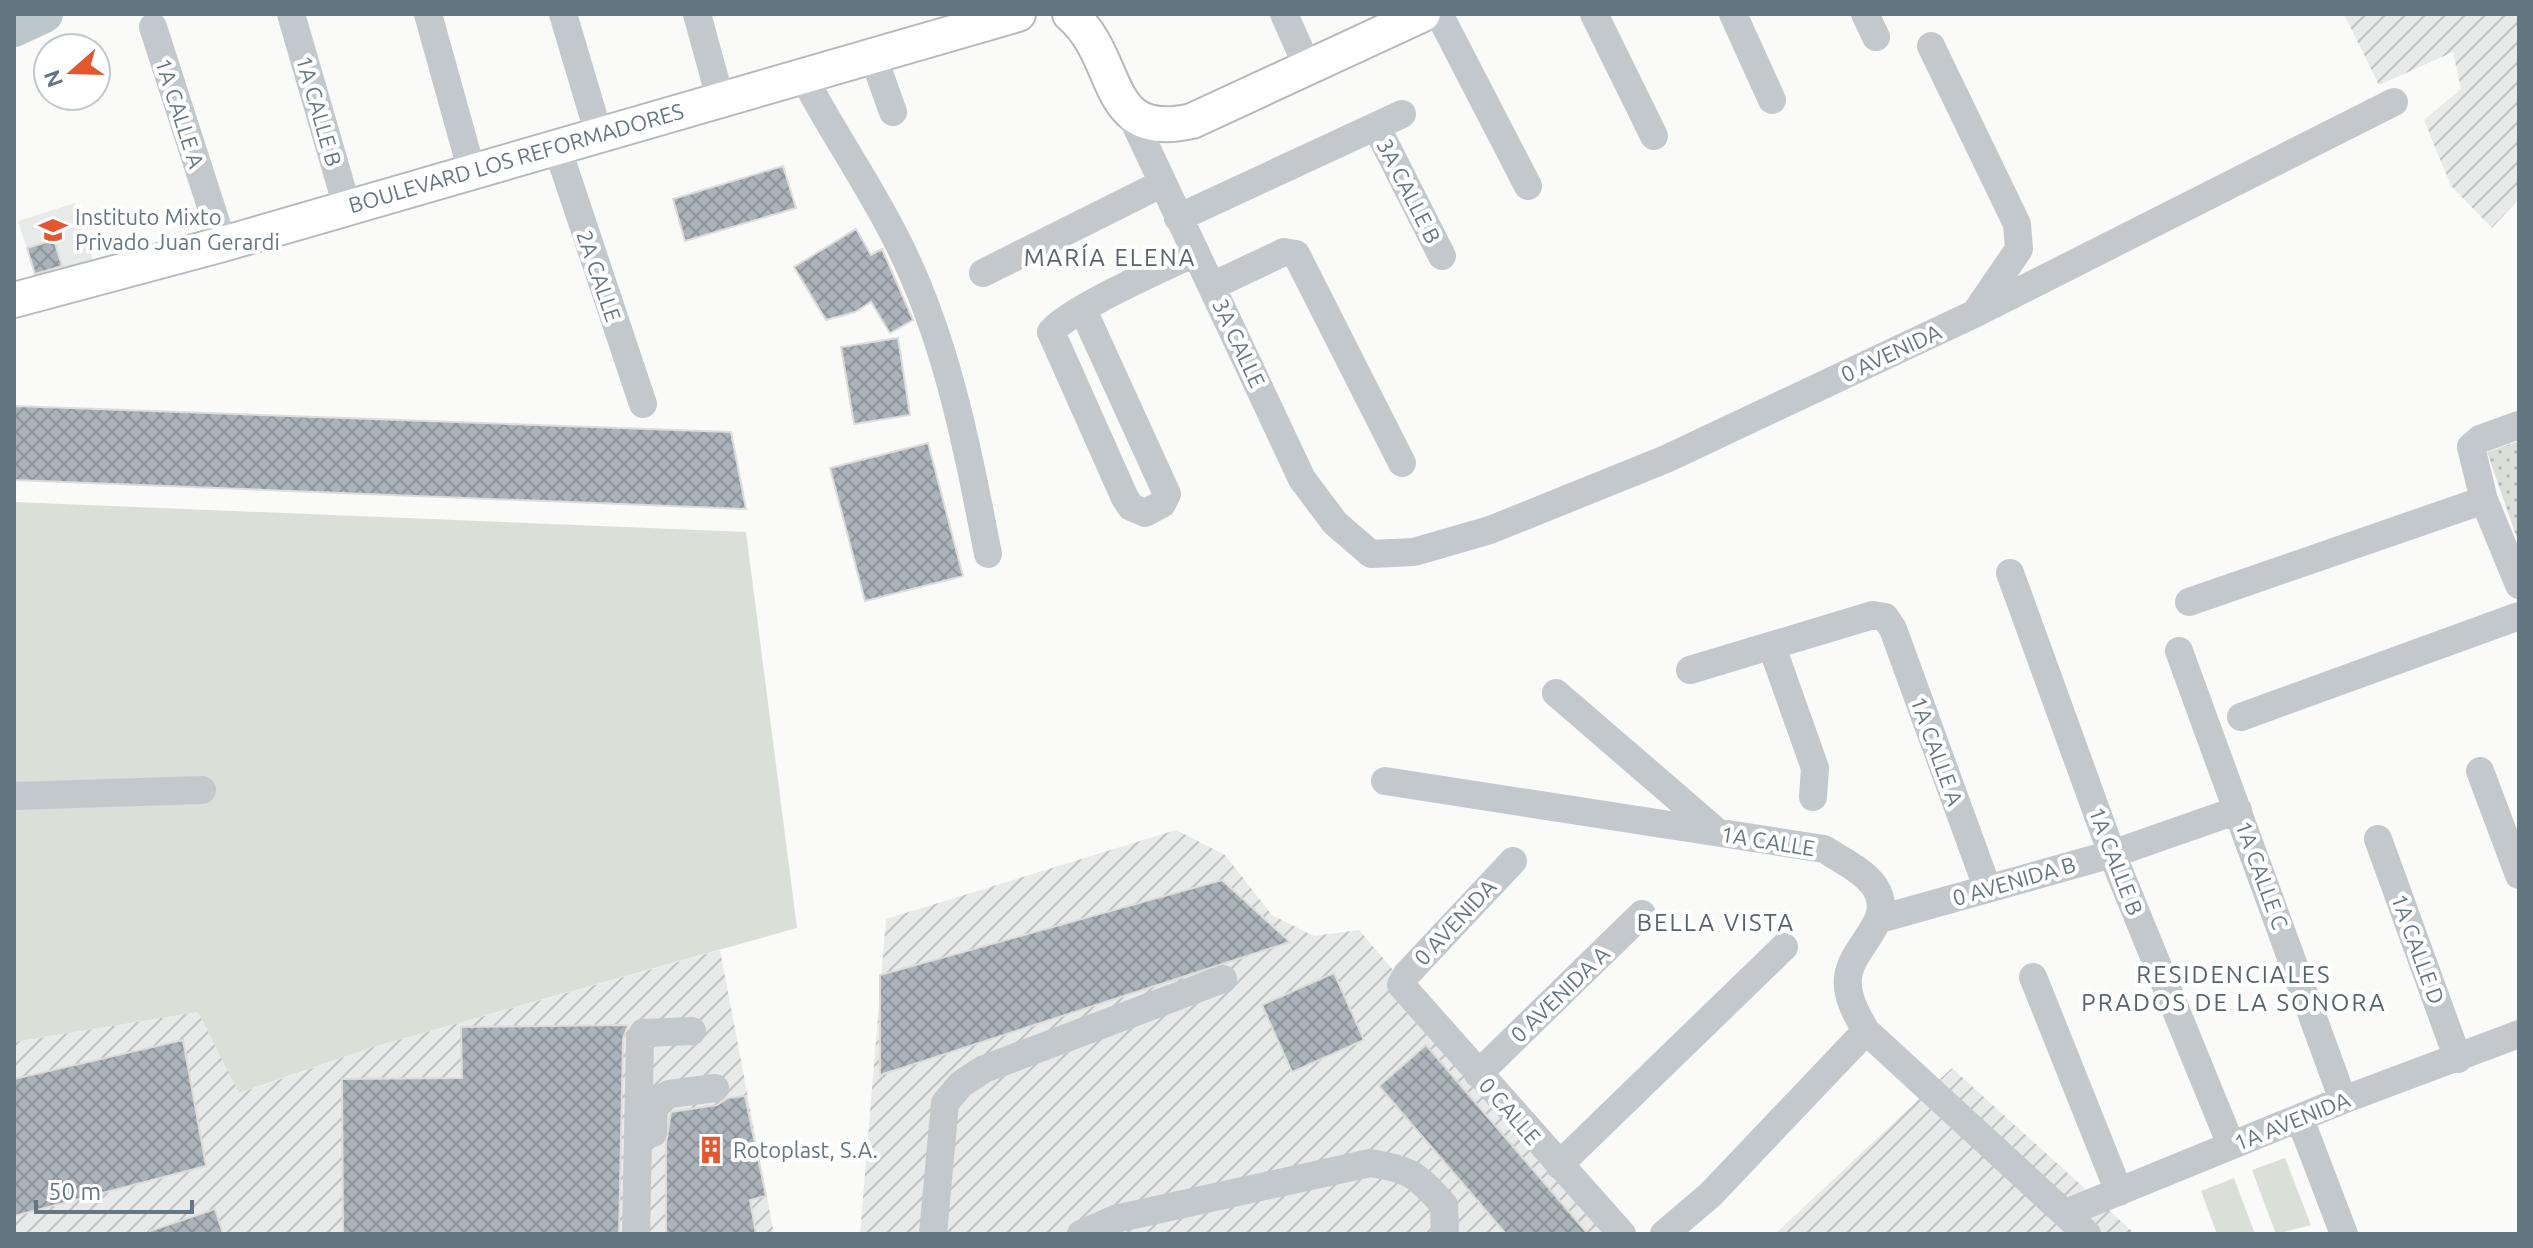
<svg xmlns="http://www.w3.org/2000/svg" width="2533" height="1248" viewBox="0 0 2533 1248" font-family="Ubuntu,sans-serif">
<defs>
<pattern id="industrial-furrows" width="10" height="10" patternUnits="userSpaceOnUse" patternTransform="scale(2)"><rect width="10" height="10" fill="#e8e9e9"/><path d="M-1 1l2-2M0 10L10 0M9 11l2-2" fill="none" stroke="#c0c1c2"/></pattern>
<pattern id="grass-dots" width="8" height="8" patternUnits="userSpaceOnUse" patternTransform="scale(2)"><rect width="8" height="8" fill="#dadfd7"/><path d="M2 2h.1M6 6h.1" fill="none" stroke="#b4b9b4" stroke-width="1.8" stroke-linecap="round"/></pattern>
<pattern id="building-cross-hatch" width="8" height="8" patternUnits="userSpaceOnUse" patternTransform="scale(2)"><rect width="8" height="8" fill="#aab3b9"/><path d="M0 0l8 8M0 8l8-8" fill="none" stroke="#8e969c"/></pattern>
</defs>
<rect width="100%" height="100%" fill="#fafaf8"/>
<path fill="#e8e9e9" d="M75,203L93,260L63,270L54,240L27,248L18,221Z"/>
<path fill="url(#industrial-furrows)" d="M2344,14H2519V199L2492,228L2451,186L2424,120L2461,89L2453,52L2379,85Z
M1176,830L1225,855L1272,915L1314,936L1359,930L1617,1233L860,1234L886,919Z
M720,950L774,1234H14V1042L198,1012L240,1093L373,1047Z
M1952,1068L2135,1234H1775Z"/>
<path fill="url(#grass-dots)" d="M2519,441V544L2487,452Z"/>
<path fill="#dadfd7" d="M14,502L746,532L797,928L373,1047L239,1093L198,1012L14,1042Z
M2285,1158L2311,1225L2276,1234L2252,1170Z
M2234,1178L2255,1234H2217L2201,1191Z"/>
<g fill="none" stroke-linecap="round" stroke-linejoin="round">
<path stroke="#bbc7cb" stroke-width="38" d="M14,28L44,14"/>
</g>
<path fill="url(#building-cross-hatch)" stroke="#dcdcda" stroke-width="2" d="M783,166L796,208L685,241L673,199Z
M856,229L871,255L882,249L913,320L890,333L871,302L855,312L826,320L794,267Z
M54,240L62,266L35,274L27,248Z
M898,338L910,415L854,424L841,347Z
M14,406L731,432L746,509L14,480Z
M928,443L963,576L865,601L830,468Z
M1222,880L1290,942L880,1075V975Z
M1334,973L1364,1040L1292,1072L1262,1005Z
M628,1025L623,1039L619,1234H343L342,1079L462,1078L461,1027Z
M183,1040L206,1166L14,1216V1079Z
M1426,1045L1588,1234H1506L1379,1086Z
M745,1096L766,1196L750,1200L756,1234H666V1144L671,1112L717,1105L728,1098Z
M215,1209L223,1234H150V1231Z"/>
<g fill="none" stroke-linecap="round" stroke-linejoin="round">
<defs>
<path id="major" d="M1070,14C1123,59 1100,142 1192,121L1423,14
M14,300L223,244L1018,14"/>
</defs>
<use href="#major" stroke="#b5babe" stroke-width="38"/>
<path stroke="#c3c8cc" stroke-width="28" d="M291,14L347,207
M428,14L472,172
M563,14L599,135
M697,14L720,98
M1284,14L1308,68
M1439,14L1528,186
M1594,14L1654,136
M1733,14L1772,100
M1865,14L1876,37
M153,27L223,244
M1931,46L2017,224L2019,249L1976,312
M873,56L893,112
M803,76C830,128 864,177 891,229C945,330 966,441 988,554
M1131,115L1302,479L1335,523L1371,554L1414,552L1490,530L1666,459L1976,313L2394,102
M1376,126L1442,256
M557,147L643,404
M1178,218L1402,114
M983,273L1161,184
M1212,286L1284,252L1296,254L1402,463
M1083,310L1167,494L1162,504L1145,513L1131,507L1125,498L1051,332C1069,309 1162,269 1194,253
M2519,425L2480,439L2471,447L2484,500L2519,585
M2010,573L2112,854L2231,1145
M2189,602L2484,500
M1772,647L1815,768L1813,797
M2179,651L2343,1100
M1690,670L1873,615L1885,617L1893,629L1987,887
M1556,693L1716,831
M2241,717L2519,616
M2480,771L2519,875
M1385,781L1824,849C1841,860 1863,870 1875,887C1897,921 1851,945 1848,978C1846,997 1857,1015 1866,1031L2087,1234
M14,796L202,790
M2378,839L2458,1059
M1513,861L1407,974L1401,985L1622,1234
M1880,919L2112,854L2238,810
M2033,977L2119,1192
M1478,1074L1642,914
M2300,1119L2344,1234
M653,1133L654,1102L669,1094L715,1088
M1559,1165L1784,947
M2066,1213L2343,1100L2519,1034
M636,1234L640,1039L643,1033L692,1031
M933,1234L945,1103L961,1084L984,1069L1223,979
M1081,1234L1115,1219L1370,1163C1410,1169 1417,1175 1444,1205L1445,1234
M1664,1234L1710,1195L1866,1031"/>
<use href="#major" stroke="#fff" stroke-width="34"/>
</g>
<defs>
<symbol id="school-bare" viewBox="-9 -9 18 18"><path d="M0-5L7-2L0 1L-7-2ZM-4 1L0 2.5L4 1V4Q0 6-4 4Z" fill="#e4572e" stroke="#fff" stroke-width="2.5" paint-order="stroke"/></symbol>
<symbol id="building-bare" viewBox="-9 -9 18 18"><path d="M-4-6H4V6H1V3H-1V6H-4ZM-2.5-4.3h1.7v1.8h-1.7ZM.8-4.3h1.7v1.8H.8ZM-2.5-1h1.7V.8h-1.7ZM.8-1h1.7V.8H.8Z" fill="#e4572e" stroke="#fff" stroke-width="2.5" paint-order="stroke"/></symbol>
</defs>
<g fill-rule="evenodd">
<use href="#school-bare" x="33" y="210" width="40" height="40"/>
<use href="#building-bare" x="691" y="1130" width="40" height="40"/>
</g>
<g text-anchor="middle" stroke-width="8" stroke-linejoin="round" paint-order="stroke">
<g font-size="22" fill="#657683" stroke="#fff">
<text transform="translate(319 111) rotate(74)" y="8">1A CALLE B</text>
<text transform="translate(180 113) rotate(72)" y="8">1A CALLE A</text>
<text transform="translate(516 158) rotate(-16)" y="8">BOULEVARD LOS REFORMADORES</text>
<text transform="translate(1409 191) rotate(63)" y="8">3A CALLE B</text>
<text transform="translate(599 276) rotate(71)" y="8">2A CALLE</text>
<text transform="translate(1239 343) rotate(65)" y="8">3A CALLE</text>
<text transform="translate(1891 353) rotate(-25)" y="8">0 AVENIDA</text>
<text transform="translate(1937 751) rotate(70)" y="8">1A CALLE A</text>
<text transform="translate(1768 841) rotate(9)" y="8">1A CALLE</text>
<text transform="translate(2116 861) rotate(69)" y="8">1A CALLE B</text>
<text transform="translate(2262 875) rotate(70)" y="8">1A CALLE C</text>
<text transform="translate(2014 881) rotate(-16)" y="8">0 AVENIDA B</text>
<text transform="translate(1455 922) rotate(-47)" y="8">0 AVENIDA</text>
<text transform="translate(2418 949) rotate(70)" y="8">1A CALLE D</text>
<text transform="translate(1560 994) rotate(-44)" y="8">0 AVENIDA A</text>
<text transform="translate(1510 1111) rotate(49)" y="8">0 CALLE</text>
<text transform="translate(2292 1121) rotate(-22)" y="8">1A AVENIDA</text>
</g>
<g font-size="22" fill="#657683" stroke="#fff" text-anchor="start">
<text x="75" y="225">Instituto Mixto<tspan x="75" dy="25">Privado Juan Gerardi</tspan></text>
<text x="733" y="1158">Rotoplast, S.A.</text>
</g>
<g font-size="24" letter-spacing="2" fill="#57646e" stroke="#fff">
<text x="1110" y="266">MARÍA ELENA</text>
<text x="1716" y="931">BELLA VISTA</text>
<text x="2234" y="983">RESIDENCIALES<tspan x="2234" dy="28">PRADOS DE LA SONORA</tspan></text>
</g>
</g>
<rect width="2533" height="1248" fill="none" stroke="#657683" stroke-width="32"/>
<g transform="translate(72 72) rotate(250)"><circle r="38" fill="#ffffff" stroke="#c1c8cd" stroke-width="2"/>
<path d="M0-6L14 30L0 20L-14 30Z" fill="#e4572e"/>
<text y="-12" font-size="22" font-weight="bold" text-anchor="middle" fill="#657683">N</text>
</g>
<path d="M36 1200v12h156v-12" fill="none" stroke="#657683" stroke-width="4"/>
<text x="48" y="1200" font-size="24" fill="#657683" stroke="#ffffff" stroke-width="6" paint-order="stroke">50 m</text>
</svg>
